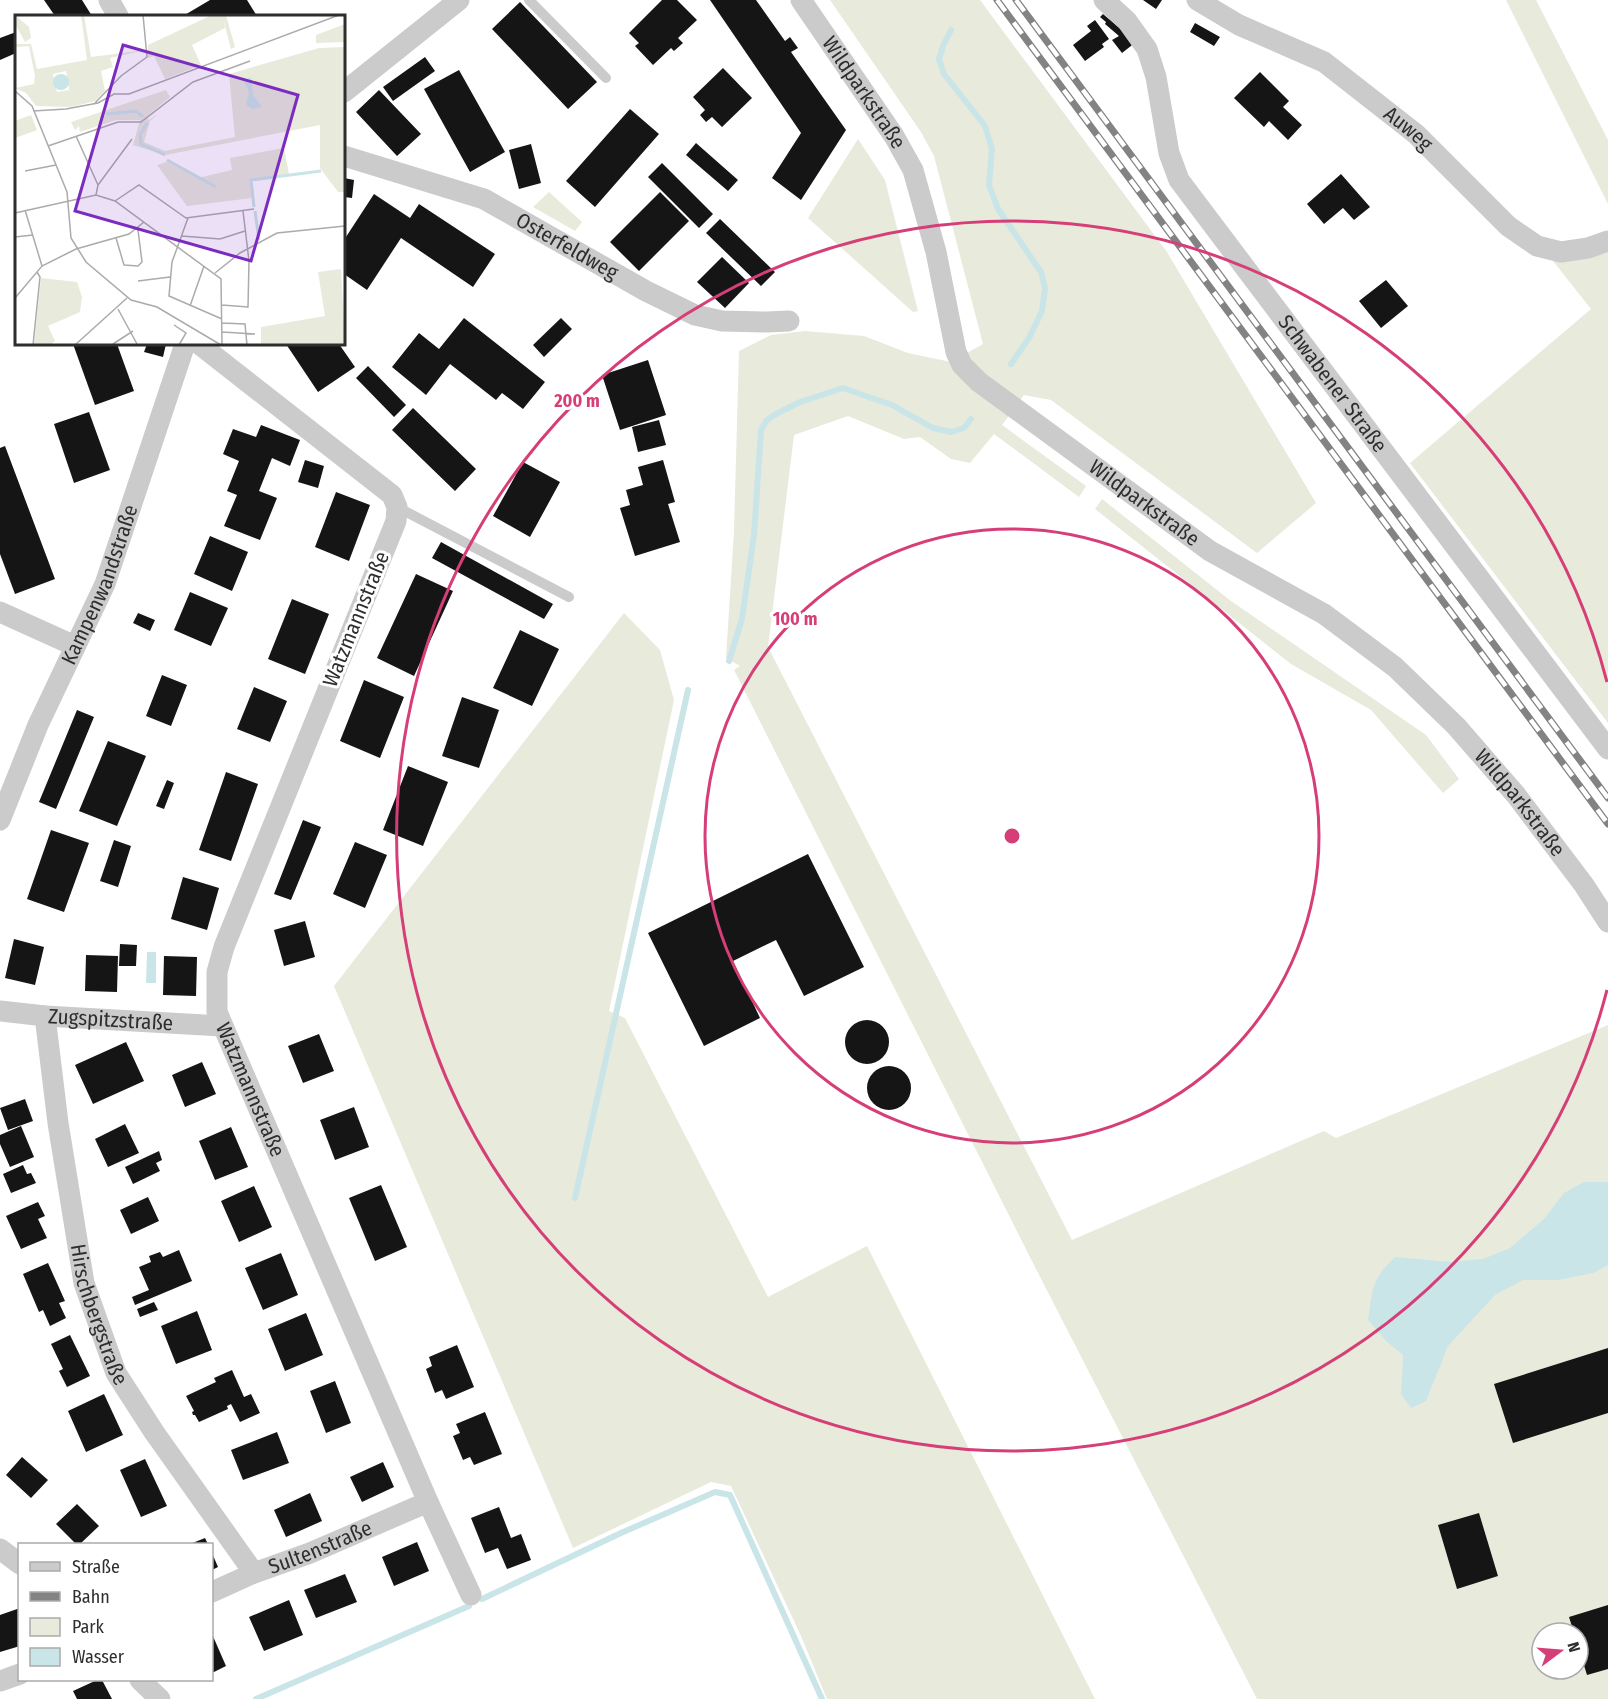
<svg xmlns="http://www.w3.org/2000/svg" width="1608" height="1699" viewBox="0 0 1608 1699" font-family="'Fira Sans Condensed',sans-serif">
<rect width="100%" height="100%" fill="#fff"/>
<path fill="#e8eadc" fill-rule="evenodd" d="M830,0H980L1167,252L1316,503L1257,553L1051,400L1024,395L1002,425L1086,486L1079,497L994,434L970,463L951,459L920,437L904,439L848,416L794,435L768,647L1072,1240L1324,1131L1336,1138L1608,1025V1699H1257L1036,1269L734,670L740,666L726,658L734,531L739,351L771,335L805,331L864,336L908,353L951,362L983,344L934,156L921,132ZM1542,1633H1578V1669H1542Z
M1506,0H1536L1608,140V204Z
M858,139L885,180L918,311L913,312L808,218Z
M549,192L582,222L575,231L533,207Z
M1608,249V723L1410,463L1591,309L1553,261Z
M1102,499L1231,601L1426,735L1459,779L1443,793L1371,710L1291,664L1095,509Z
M624,613L660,650L674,700L609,1011L625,1018L768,1297L867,1246L1095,1699H827L801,1636L731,1486L711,1482L573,1548L334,986Z"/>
<path fill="#cae5e8" d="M147,952H156V983H146Z
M1584,1182H1608V1265L1593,1273L1558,1280H1523L1495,1295L1448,1346L1426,1401L1411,1408L1401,1394L1403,1355L1386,1341L1368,1320C1373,1288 1371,1280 1395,1257L1450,1262L1483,1259L1510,1248L1544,1219L1564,1193Z"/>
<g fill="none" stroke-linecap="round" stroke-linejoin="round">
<path stroke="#cae5e8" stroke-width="6" d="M951,30L943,46L939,59L944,74L985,126L992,149L989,185L998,209L1041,272L1045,288L1042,311L1029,338L1011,364
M729,661L742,619L754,535L761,430L766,421L774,415L800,402L843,388L892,405L933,428L951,432L964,428L971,419
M575,1198L688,690
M482,1599L621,1533L715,1492L730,1495L822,1699
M256,1699L469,1606"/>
</g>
<path fill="#151515" d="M44,0H82L92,16H55Z
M210,0H247L257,16H183Z
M662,0H677L697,20L678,38L683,43L674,51L671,48L653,65L635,46L639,43L629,33Z
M710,0H756L785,41L790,37L798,48L791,52L846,130L801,200L772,178L801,133Z
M1143,0H1162L1156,9Z
M520,2L597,82L568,109L492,29Z
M1103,14L1136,42L1122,53L1112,40L1119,36L1105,24L1106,22L1100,17Z
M1095,20L1109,39L1102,44L1104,47L1085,61L1073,45L1091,31L1087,26Z
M1195,23L1220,37L1214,46L1190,32Z
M16,32V53L0,60V38Z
M425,57L435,71L393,101L383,87Z
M723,68L752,98L722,127L712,117L706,122L700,115L705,110L693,97Z
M459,70L505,152L470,172L424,89Z
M1260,72L1289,101L1283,107L1302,125L1288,140L1269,121L1264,127L1234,98Z
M379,90L421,134L397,156L356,112Z
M630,109L659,134L595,207L566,181Z
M696,143L738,180L728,191L686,155Z
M531,144L541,183L519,189L509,150Z
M662,163L713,214L699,228L648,177Z
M1341,174L1370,207L1354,220L1343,208L1324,224L1307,204Z
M344,178L354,180L352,198L344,197Z
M660,192L689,221L639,271L610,242Z
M374,194L410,218L419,204L495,254L473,287L401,238L367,290L344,274V240Z
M720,219L775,272L761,286L706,233Z
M722,257L749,283L725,308L697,282Z
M1386,280L1408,306L1381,328L1359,301Z
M464,318L545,382L523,409L502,393L496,400L450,364L426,395L392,367L419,333L439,349Z
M561,318L572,329L544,357L533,345Z
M73,344H117L134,391L95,405Z
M147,344H166L163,357L144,352Z
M286,344H339L355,367L318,392Z
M648,360L666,415L620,430L602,375Z
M368,366L406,405L394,417L356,378Z
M413,408L476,469L455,491L392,430Z
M89,412L110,470L74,483L54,424Z
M659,420L666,445L638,452L632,427Z
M261,425L300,440L290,466L272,458L259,491L277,498L260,540L224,526L237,495L227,491L239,461L223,454L233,429L256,437Z
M5,446L55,579L15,594L0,554V448Z
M305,460L324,466L318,488L298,482Z
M663,460L675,502L668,504L680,542L635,556L620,508L630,505L626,490L643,485L638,467Z
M523,462L560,482L530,537L493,516Z
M336,492L370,505L349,561L315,547Z
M210,536L248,552L232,591L194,574Z
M441,542L553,604L544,619L432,558Z
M416,574L453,591L414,676L377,658Z
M190,592L228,608L211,646L174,630Z
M292,599L329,614L305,674L268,659Z
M138,613L155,620L150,631L133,623Z
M520,630L559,649L532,706L493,688Z
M162,675L187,685L171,726L146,716Z
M364,680L404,697L380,758L340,741Z
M254,687L287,701L270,742L237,729Z
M462,697L499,710L479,768L442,756Z
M77,710L94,717L56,809L39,802Z
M108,741L146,756L117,826L79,811Z
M408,766L448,782L423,846L383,830Z
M226,772L258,784L231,861L199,850Z
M167,780L174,783L164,809L156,806Z
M303,820L321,827L291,900L274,894Z
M51,830L89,843L64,912L27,899Z
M114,840L131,846L118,887L100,881Z
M355,842L387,855L365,908L333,894Z
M808,854L864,967L804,996L776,940L733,961L760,1018L704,1046L648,933Z
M183,877L219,888L207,930L171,919Z
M305,921L315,957L284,966L274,930Z
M14,939L44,947L35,985L5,978Z
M120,944L137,945L136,966H119Z
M86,955L118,956L117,992L85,991Z
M164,956L197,957L196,996L163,995Z
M845 1042a22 22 0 1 1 44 0a22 22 0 1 1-44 0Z
M319,1034L334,1071L303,1083L288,1046Z
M126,1042L144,1081L93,1104L75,1065Z
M202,1062L216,1094L185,1107L172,1075Z
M867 1088a22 22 0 1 1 44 0a22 22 0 1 1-44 0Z
M25,1099L33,1121L8,1130L0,1108Z
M354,1107L369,1147L335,1160L320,1120Z
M125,1124L139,1153L108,1167L95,1139Z
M21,1126L34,1157L10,1167L0,1144V1135Z
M231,1127L248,1167L215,1180L199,1141Z
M159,1151L162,1160L156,1163L160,1171L133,1184L125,1167Z
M23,1165L27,1174L31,1173L36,1183L11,1193L3,1174Z
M381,1185L407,1247L375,1261L349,1198Z
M254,1186L272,1227L239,1242L221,1201Z
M148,1197L159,1221L131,1234L120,1210Z
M38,1202L45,1216L38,1219L47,1238L21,1249L6,1216Z
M179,1250L192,1281L135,1305L132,1297L149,1290L139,1267L151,1262L149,1256L160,1252L163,1257Z
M281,1253L298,1295L263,1310L245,1268Z
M48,1263L65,1301L59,1303L66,1318L50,1326L43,1310L39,1312L23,1274Z
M154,1302L158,1310L140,1317L137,1309Z
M197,1311L212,1350L176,1364L161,1326Z
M306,1313L323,1355L285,1371L268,1329Z
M70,1335L90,1376L67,1387L59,1371L63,1369L51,1344Z
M457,1345L474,1387L446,1399L442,1390L435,1393L426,1369L432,1366L429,1357Z
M1608,1348V1413L1513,1443L1494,1384Z
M232,1370L244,1397L251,1394L260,1413L240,1422L231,1404L227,1406L228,1409L199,1422L195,1415H193L192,1412L194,1411L186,1396L216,1382L214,1378Z
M335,1381L351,1423L326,1433L310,1391Z
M104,1394L123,1435L86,1452L68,1411Z
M485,1412L502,1454L474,1465L470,1457L463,1460L453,1436L460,1433L456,1424Z
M277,1432L289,1463L243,1480L231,1450Z
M22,1457L48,1480L31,1498L6,1475Z
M145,1459L167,1506L141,1517L120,1470Z
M383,1462L394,1487L362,1502L350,1477Z
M310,1493L322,1521L286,1537L274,1510Z
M77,1504L99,1526L80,1544H76L56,1524Z
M499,1507L511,1538L521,1534L531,1560L507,1569L498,1548L485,1553L471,1518Z
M1479,1513L1498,1576L1457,1589L1438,1525Z
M205,1538L208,1544H190Z
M417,1542L429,1571L394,1586L382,1557Z
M212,1553L218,1567L212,1570Z
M345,1574L357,1602L316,1618L304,1590Z
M289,1600L303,1635L264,1651L249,1617Z
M1608,1605V1669L1587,1675L1578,1646V1633H1574L1569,1617Z
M20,1608V1646L0,1652V1615Z
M212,1634L226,1666L212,1673Z
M97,1680H102L112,1699H77L73,1691Z"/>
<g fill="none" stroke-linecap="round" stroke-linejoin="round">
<path stroke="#cbcbcb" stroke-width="10" d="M529,0L606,78
M397,507L569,597"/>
<g stroke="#cbcbcb" stroke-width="21">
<path d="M109,0L118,16"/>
<path id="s1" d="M801,0L894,136L913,170L936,252L956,352L962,365L979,382L1210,551L1324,614L1395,667L1456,726L1516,795L1584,885L1608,922"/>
<path id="s2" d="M1104,0L1127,21L1147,49L1156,77L1169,153L1179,180L1608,749"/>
<path id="s3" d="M1197,0L1239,25L1324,62L1416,134L1508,226L1537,246L1561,252L1588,248L1608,241"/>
<path d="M344,92L459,0"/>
<path id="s4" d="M344,156L484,199L646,291L695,315L722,321L767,322L789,321"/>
<path id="s5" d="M199,344L392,495L397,507L396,521L224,947L217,972V1012L428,1502L471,1595"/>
<path d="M0,612L75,646"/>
<path id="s6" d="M0,820L38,725L105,584L185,344"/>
<path id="s7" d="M0,1011L45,1016L222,1026"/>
<path id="s8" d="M45,1016L58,1123L84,1283L116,1373L154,1432L254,1573"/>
<path d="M0,1549L20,1564"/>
<path id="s9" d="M212,1592L254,1573L310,1553L428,1502"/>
<path d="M140,1680L160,1699"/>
<path d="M0,1681L20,1674"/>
</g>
<defs>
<path id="rail" d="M997,0L1608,824
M1016,0L1608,798"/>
</defs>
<use href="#rail" stroke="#838383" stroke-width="7"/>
<use href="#rail" stroke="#fff" stroke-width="4.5" stroke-dasharray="14" stroke-linecap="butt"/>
</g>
<g fill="none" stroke="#d63e77" stroke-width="3">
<circle cx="1012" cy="836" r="307"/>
<path d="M1607 990A615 615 0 1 1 1607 682"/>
</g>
<g text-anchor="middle" stroke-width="6" stroke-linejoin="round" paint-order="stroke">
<g font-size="21" fill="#2e2e2e" stroke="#fff">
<text dy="7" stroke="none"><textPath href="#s1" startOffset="112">Wildparkstraße</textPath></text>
<text dy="7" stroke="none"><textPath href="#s3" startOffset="249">Auweg</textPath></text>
<text dy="7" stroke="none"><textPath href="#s4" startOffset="242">Osterfeldweg</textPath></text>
<text dy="7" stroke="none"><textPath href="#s2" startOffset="456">Schwabener Straße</textPath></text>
<text dy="7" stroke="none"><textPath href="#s1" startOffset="634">Wildparkstraße</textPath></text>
<text dy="7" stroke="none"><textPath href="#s6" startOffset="256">Kampenwandstraße</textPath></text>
<text transform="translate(356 619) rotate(-68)" y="7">Watzmannstraße</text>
<text dy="7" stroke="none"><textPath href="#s1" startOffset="1119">Wildparkstraße</textPath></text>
<text dy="7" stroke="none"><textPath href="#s7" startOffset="111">Zugspitzstraße</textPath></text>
<text dy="7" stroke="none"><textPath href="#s5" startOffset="882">Watzmannstraße</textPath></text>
<text dy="7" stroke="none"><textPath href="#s8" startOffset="304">Hirschbergstraße</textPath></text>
<text dy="7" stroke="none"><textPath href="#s9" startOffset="117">Sultenstraße</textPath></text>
</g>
</g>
<g transform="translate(15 15)">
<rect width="330" height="330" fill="#fff"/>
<path d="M0,0L14,12L16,23L10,27L0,9ZM66,0H69L76,42L131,35L95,43L98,52L86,56L90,76L80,86L56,92L21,91L11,78L0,73L19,69L20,61L14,31L0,32V29H16L22,54L72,45ZM51,56L54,75L42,77L38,59ZM197,0H211L220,32L216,34L208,3L210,13L177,30L186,50L150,64L139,41L133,43V30ZM330,9V27L301,28V20ZM330,32V177H323L305,153V110L150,140L118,130L125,105H101L65,117L64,111L60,115L56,107L151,75L155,82L131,102L134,105L143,99L135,106L129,127L150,136L220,122L214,59L304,33ZM16,100L22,115L0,123V106ZM269,133L274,159L235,164L237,183L172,191L142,150L152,147L183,163L217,155L215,143ZM326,254L330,330H246V312L310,301L303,257ZM26,263L62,267L67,282L65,297L33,311L40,326L35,330H19Z" fill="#e8eadc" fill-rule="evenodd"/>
<path d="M38 67a8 8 0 1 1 16 0a8 8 0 1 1-16 0ZM236,61L238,80L247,92L237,94L231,89L234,77L229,67Z" fill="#cae5e8"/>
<path fill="none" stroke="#cae5e8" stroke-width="3" d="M91,99L121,96L128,102M132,108L125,120L126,129L150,140M152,145L201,172M239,192L236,165L306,156M240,196L244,225"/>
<path fill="none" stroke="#ababab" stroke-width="1.5" d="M0,76L17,91L52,177L56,223L71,247L116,285L142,292L206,330M80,88L106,61L132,42L128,0M18,96L51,94L83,88L99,79H114L324,0M61,121L83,170L81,180M33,131L103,107H126L178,67L235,46M10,156L41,150M83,170L117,124M100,186L124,170L171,203L239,194M10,195L27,251M0,198L81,180L100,186L206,264L207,330M173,203L157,247L154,281L207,304M167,221L205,224L230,216M0,222L18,220M101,223L109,250L123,251L127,247L123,215M200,258L225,238L262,218L330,211M123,266L155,262M0,283L27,251L61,234L114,219L129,207M207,290L233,292L234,246L228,196M175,291L189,251M103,294L122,329M207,308L230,309L232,330M159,310L171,318L164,330M207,317L240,319M98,329L118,316M18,330L25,262L22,257M60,330L112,283"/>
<path fill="#7b2cbf" fill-opacity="0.15" stroke="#7b2cbf" stroke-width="3" d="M108,30L283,80L236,246L60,196Z"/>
<rect width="330" height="330" fill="none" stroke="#2e2e2e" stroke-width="3"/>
</g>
<circle cx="1012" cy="836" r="9" fill="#d63e77" stroke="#fff" stroke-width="3"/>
<g font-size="18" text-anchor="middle" font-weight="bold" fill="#d63e77" stroke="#fff" stroke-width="6" stroke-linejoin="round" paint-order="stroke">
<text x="577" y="407">200 m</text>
<text x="795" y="625">100 m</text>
</g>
<rect x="18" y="1543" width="195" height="138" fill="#ffffff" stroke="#ababab" stroke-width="1.5"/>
<rect x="30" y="1562" width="30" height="9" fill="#cbcbcb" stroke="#ababab" stroke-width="1.5"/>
<text x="72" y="1573" font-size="18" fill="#2e2e2e">Straße</text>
<rect x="30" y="1592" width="30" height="9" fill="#838383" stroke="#ababab" stroke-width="1.5"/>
<text x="72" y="1603" font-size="18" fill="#2e2e2e">Bahn</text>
<rect x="30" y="1618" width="30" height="18" fill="#e8eadc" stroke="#ababab" stroke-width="1.5"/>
<text x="72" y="1633" font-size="18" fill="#2e2e2e">Park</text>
<rect x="30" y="1648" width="30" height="18" fill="#cae5e8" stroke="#ababab" stroke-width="1.5"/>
<text x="72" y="1663" font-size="18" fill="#2e2e2e">Wasser</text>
<g transform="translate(1560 1651) rotate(74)"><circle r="28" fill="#ffffff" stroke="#ababab" stroke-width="1.5"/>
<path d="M0-4.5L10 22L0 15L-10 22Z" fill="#d63e77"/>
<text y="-9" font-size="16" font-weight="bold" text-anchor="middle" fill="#2e2e2e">N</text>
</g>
</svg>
